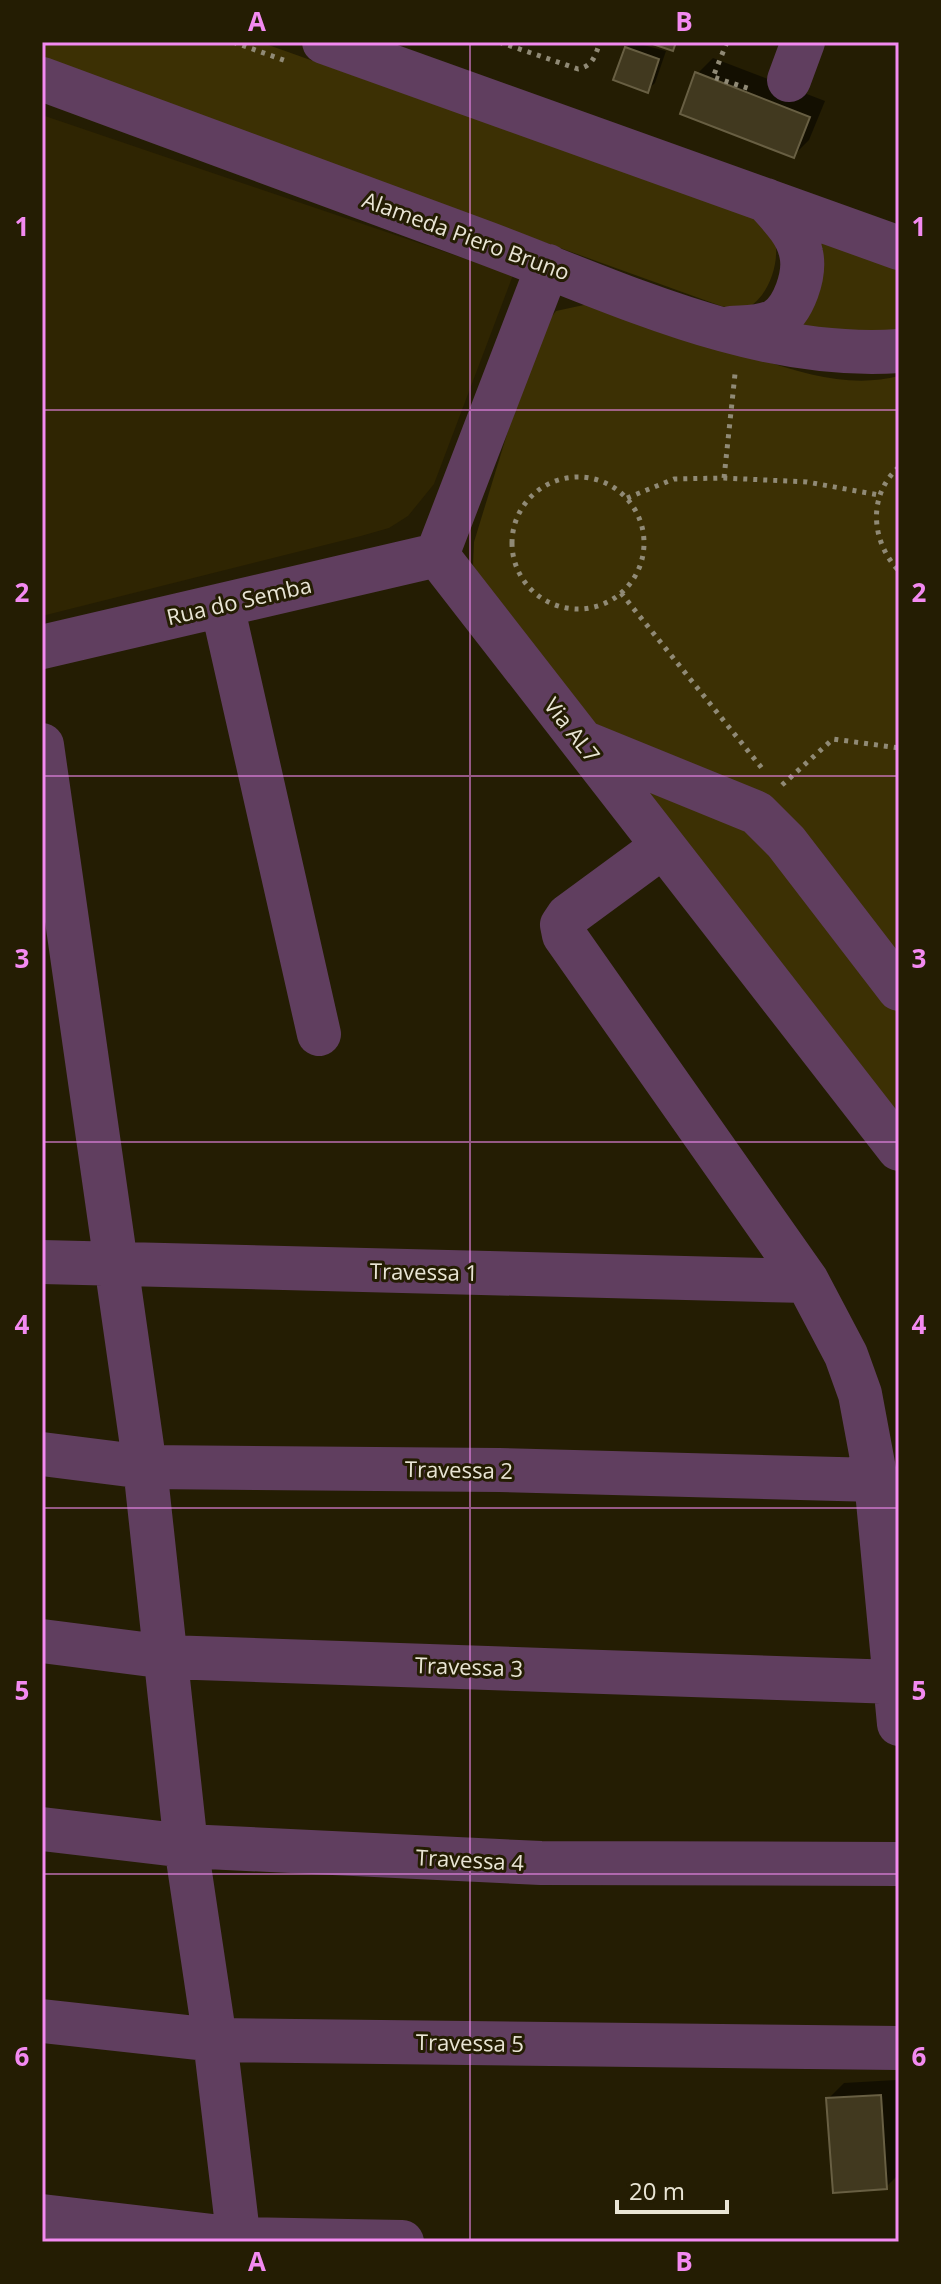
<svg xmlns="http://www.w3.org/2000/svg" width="941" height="2284" viewBox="0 0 941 2284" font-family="'Open Sans',sans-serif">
<rect width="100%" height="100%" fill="#241d03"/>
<path fill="#2f2502" d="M42,115L513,275L434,484L408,516L389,528L361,536L42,616Z"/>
<path fill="#3c3004" d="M42,42H260L754,218C758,221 767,225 770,229C786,251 769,305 740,310C735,310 727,307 721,306L42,61Z
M814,238L899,269V336L783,329Z
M593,303C634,317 675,330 715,344C773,363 838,392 899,376V1126L480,585L473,565L474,542L533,349L543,328L556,311Z"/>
<path fill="#0007" d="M632,42L666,51L655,83L647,90L626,48Z
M713,58L825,101L809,140L793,156L697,74Z
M896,2080L899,2174L886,2187L828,2099L844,2083Z"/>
<path fill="#41391f" stroke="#685f43" stroke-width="2" d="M647,42H676L673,51Z
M625,47L659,59L648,93L613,80Z
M695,72L810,117L794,158L680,114Z
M881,2095L887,2189L833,2193L826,2098Z"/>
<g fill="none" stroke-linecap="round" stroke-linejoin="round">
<path stroke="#908a76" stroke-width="5" stroke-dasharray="4 6" stroke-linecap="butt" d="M233,42L289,62
M499,42L578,69C593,66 595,56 600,42
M727,42L713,77L753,90
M899,467C867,495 871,542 899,571
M512 543a66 66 0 1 1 132 0a66 66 0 1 1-132 0Z
M724,478L735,374
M627,498L674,479L724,478L807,482L879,495
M621,593L765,772
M782,785L833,739L899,748"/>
<path stroke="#603e5f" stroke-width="44" d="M324,42L899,248
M42,79C190,134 338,188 486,243C617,292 756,361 899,351
M789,80L803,42
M731,328C745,327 761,328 775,321C794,310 806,274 801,253C797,232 779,215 766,200
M437,555L899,1149
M437,555L548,266
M222,605L319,1034
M42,647L437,555
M583,742L757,813L786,842L899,989
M42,745L145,1467L186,1846L215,2040L239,2242
M662,847L568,916L562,925L564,935L807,1281L846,1355L860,1394L876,1480L899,1724
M42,1262L807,1281
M42,1454L145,1467L499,1470L876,1480
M42,1641L167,1657L896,1682
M42,1829L186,1846L541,1863L899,1864
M42,2021L215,2040L899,2048
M42,2216L238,2239L402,2242"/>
</g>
<path fill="none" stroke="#f38af1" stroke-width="2" stroke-opacity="0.55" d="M470,42V2242M42,410H899M42,776H899M42,1142H899M42,1508H899M42,1874H899"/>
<g text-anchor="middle" stroke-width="6" stroke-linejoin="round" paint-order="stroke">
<g font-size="22" fill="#e9e5d5" stroke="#241d03">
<text transform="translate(466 236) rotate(20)" y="8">Alameda Piero Bruno</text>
<text transform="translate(239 601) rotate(-13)" y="8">Rua do Semba</text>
<text transform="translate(572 730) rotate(52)" y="8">Via AL7</text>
<text transform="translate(424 1272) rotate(1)" y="8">Travessa 1</text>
<text transform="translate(459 1470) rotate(1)" y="8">Travessa 2</text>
<text transform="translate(469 1667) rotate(2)" y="8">Travessa 3</text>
<text transform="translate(470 1860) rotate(3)" y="8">Travessa 4</text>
<text transform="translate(470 2043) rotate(1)" y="8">Travessa 5</text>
</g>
</g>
<rect width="941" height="2284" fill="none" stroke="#241d03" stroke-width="88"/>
<path d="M617 2200v12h110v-12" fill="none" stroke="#e9e5d5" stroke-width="4"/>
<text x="629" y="2200" font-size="24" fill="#e9e5d5" stroke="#241d03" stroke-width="6" paint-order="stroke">20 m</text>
<rect x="44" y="44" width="853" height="2196" fill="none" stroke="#f38af1" stroke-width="3"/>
<g font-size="26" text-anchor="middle" font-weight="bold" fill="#f38af1">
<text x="257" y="31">A</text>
<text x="684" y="31">B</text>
<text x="22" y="236">1</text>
<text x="919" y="236">1</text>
<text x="22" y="602">2</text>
<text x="919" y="602">2</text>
<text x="22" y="968">3</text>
<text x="919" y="968">3</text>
<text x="22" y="1334">4</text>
<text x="919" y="1334">4</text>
<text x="22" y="1700">5</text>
<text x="919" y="1700">5</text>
<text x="22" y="2066">6</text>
<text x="919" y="2066">6</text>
<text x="257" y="2271">A</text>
<text x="684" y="2271">B</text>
</g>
</svg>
